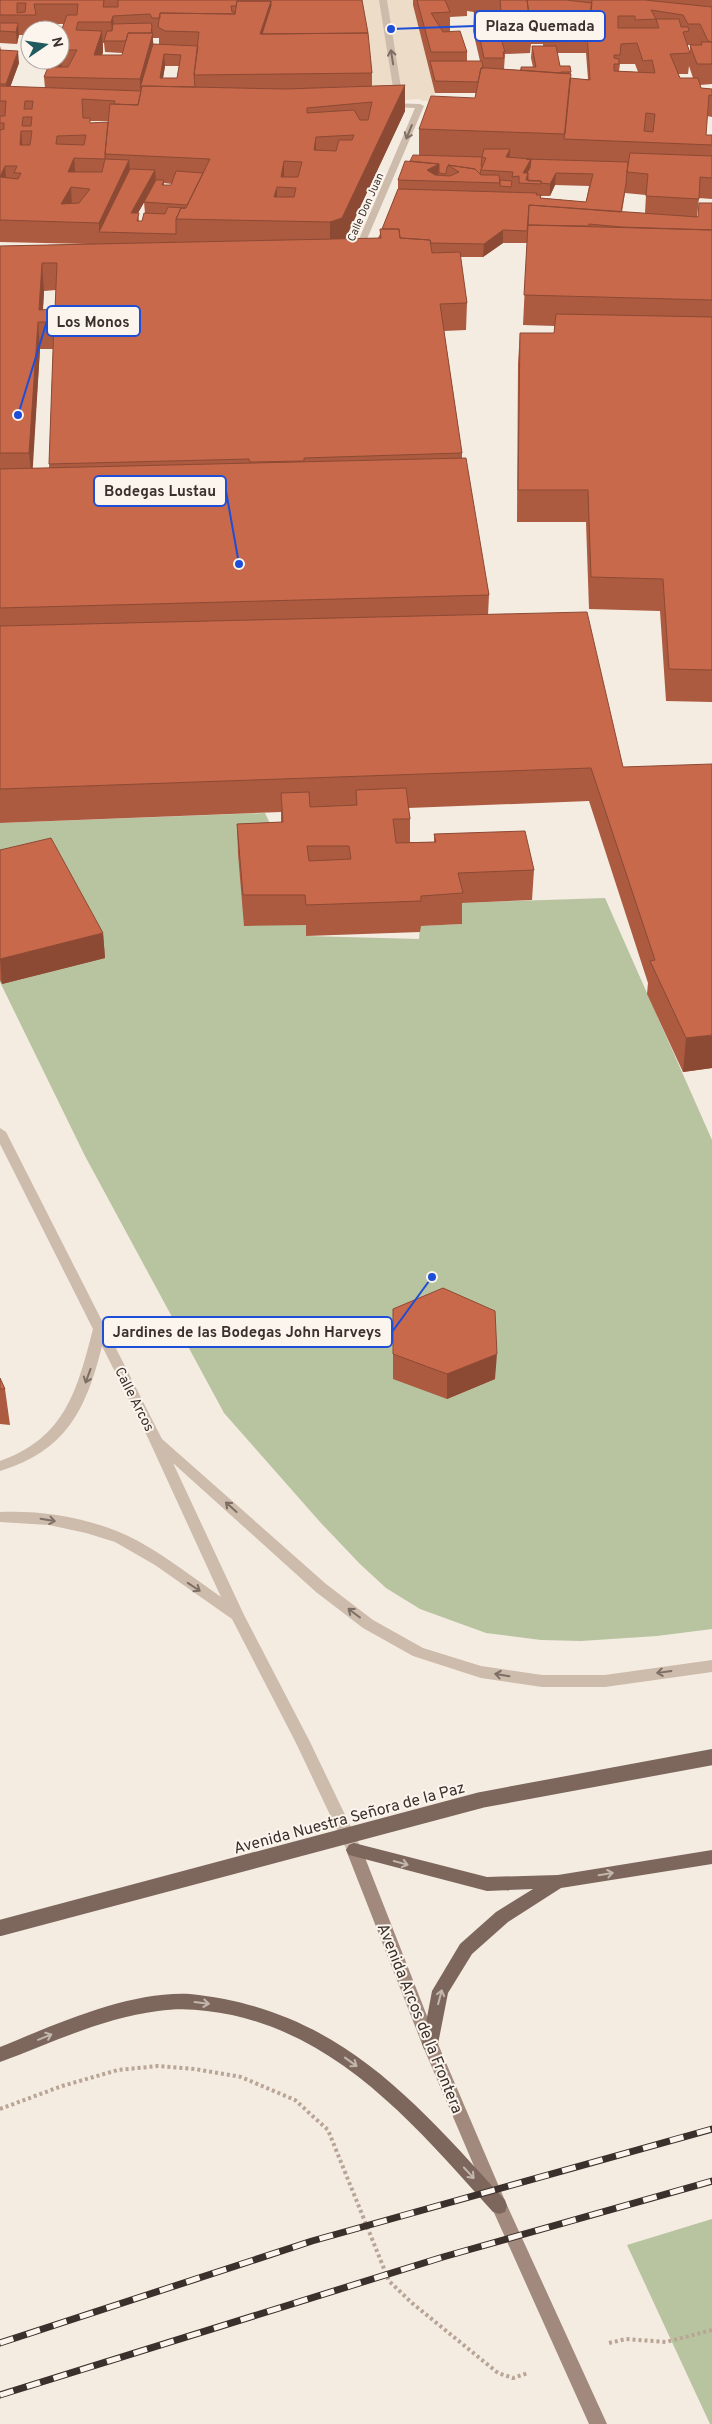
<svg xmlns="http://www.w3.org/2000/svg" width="712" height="2424" viewBox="0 0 712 2424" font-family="Overpass,sans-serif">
<rect width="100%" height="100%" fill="#f4ebe1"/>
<path fill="#b8c4a0" d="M265,813L284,852L306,925L307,936L419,939L420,926L462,924L457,903L605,898L712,1140V1629L657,1636L581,1641L541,1640L486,1633L420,1609L386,1588L360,1564L320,1522L224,1413L85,1156L0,982V823Z
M712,2219V2424H710L627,2245Z"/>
<path fill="#ecdcc8" d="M360,0H414L413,5L435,93L434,101H422L420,99L373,102Z"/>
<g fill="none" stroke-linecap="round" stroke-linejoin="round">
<path stroke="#b9a596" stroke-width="4" stroke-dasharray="3 3" stroke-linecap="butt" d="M0,2109L62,2086L118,2070L158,2066L195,2069L241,2077L295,2100L328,2130L389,2281L412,2303L498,2373L513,2378L528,2373
M609,2343L626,2339L666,2342L712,2330"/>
<path fill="#cdbbac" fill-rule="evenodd" d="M379,0H387L403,100L399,102L395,100Z
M387,103L420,104L424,106L361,253L357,255L353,253L415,108L390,107H387Z"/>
<path fill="#cdbbac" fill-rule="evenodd" d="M0,1128L6,1132L162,1439L326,1584L373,1620L423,1648L481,1666L542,1675H605L712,1660V1672L605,1687H542L481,1678L413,1656L363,1628L316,1592L173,1463L244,1615L310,1742L362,1850L359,1855L354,1857L349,1855L296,1743L232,1619L155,1565L115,1542L86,1533L49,1525L0,1522V1512C46,1510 97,1519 138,1541C167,1557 194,1578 221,1597L148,1438L102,1346C86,1410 66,1451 0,1471V1461C65,1438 77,1391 93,1329L0,1144Z"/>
<path fill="#a18a7d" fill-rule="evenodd" d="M354,1843L359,1845L362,1850L438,2044L506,2203L607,2424H589L491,2206L422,2044L346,1850L349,1845Z"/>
<path fill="#7d675c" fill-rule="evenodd" d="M354,1843L487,1877L558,1875L712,1850V1864L561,1888L508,1922L472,1954L448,1993L438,2044L436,2049L430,2051L424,2049L422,2044L432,1991L460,1944L496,1912L533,1889L487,1891L349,1855L346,1850L349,1845Z
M190,1994C337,2009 412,2098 505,2200L507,2206L505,2212L499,2214L493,2212C419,2130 345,2040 232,2015C207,2010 183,2007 158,2011C102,2018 52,2043 0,2062V2047C57,2024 128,1991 190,1994Z"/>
<defs>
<path id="rail" d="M0,2343L312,2241L712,2129
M0,2395L443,2257L712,2181"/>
</defs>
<use href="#rail" stroke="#3b302b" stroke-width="7"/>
<use href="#rail" stroke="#fbf5ee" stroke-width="5" stroke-dasharray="14" stroke-linecap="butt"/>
<path stroke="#7d675c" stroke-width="16" d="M0,1928L481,1800L712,1757"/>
</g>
<path fill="#ac5a40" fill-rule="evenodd" d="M0,0H362L372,73V86L405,85V111L345,239L378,238L380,234V229H382L398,189V180L410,161L419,156V129L475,98L476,93H435L413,5V0H712V84L700,85L701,88L712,89V117L707,116L706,135H712V199L699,198L697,217L712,203V702L666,701L660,611L589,609L586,522H517L518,363L520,333H554L555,326L523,325L527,243H503L483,257H460L467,303L466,330L444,331L462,453V458L489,595L488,615L623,767L712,1068L683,1072L647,994L648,983L589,801L408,808L410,819V842H434V834L534,870L532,900L462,903V924L421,926L420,932L306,936V925L244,926L238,854L237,824L281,822V812L0,823V246L88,244L0,242V46L1,50L19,63L10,87L45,88L44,77L53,67L52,60H60V34L64,24H37V30H30V35H19L17,44L0,43ZM467,11L474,12L473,31L480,61H467V52L450,31V17L467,16ZM153,38H159V44H153ZM103,43H104L105,52L122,53V55H102L103,52ZM531,44H543V46H532L531,58L533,67L521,70L504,69L505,54L530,53ZM688,45H699H690V53L688,47ZM557,53H586L588,79H570L571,72L560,66ZM620,64H635L638,72L619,71ZM165,66H179L177,78H163ZM689,66L693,78H680L678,74H688ZM90,121H108V122L90,123ZM164,183L172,184L171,185H164ZM555,185L589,186L586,202L541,198V196H550ZM625,193L646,195L645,213L622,212ZM144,202L145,213L142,221H139L138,213ZM56,290L55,309L43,310L44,291ZM40,349H53L49,468H32Z
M0,850L103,933L105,958L2,984L0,980Z
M393,1309L495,1379L447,1399L393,1379Z
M0,1378L5,1389L10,1425L0,1424Z"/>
<path fill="#8c4a34" d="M271,1V26L267,39L260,34Z
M113,16L114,36L113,42L111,22Z
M18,23L19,35L17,44L16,32Z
M152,26L154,54L140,88V97V79Z
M102,31L103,52L96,75L94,55Z
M60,50L62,70L59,77L58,60H60Z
M18,51L19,63L7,96L6,84Z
M164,54L165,66L161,90L160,78Z
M405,85V111L343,244L330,249V222Z
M21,131L23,152L20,145Z
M316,137V164L314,150Z
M510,149L509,167L506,157Z
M74,158L76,179L71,187L72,209L61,204L68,172Z
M531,159L530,180L527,182L523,173Z
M129,160L131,181L99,232V223Z
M284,161V187L281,177Z
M439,164L438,181L427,170Z
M5,166L7,187L0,177Z
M155,170L156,182L131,225V213Z
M556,173L555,185L550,196V184Z
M277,187V214L274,197Z
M503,230V243L483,257L484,244Z
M42,263L44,291L42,322L39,310Z
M38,322L40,349L32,481L29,453Z
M103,933L105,958L2,984L0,959Z
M712,1035V1068L683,1072L686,1038Z
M497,1354L495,1379L447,1399V1374Z"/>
<path fill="#c8694b" stroke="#8c4a34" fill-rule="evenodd" d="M0,0H104L103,7H118V0H362L368,33L262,34L271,6V1H237L236,6H231L232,12H235V14L160,13V18H152L150,14L113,16L111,22H78L76,30L102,31L94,55H122L128,33H153L140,79L44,77L48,67H68L77,50H60V34L67,15H77L78,4H34L36,15H0ZM17,3H26L25,12L17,13Z
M417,0H445L450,12L431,13L443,32L460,31L467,52H431Z
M500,0H527L531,32L496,34L500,35L505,52H503L504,58H484L474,11H501Z
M527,0H566L592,3L587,41L543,42L544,32L530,33L531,32L530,21L562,22L564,12L546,11L545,14H536L537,20H530Z
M592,0H645L712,7V42L708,41L700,24H688L683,15L651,10L656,19H679L681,27H688L689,31L683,32L690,53L670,54L680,78H698L701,88L712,89V96L709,95L706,135H712V145L564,139L570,78L590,80L587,33ZM618,16H635V20L656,19L659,28H618ZM637,43L643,61L652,60L655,73L614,71V64H619V59L614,58V55H620L621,44ZM646,113L655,114L653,132L644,131Z
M237,1H271L260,34L368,33L372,73L194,75L199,32L165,31L158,27L160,13L235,14Z
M0,23H18L16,32L0,31Z
M151,23L152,26L151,33H128L126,41H104L107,31H112L113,24Z
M701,42H712V64H697L690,45H702Z
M153,44L198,46L194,75L195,87L142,86L141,88H140ZM164,54L181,55L177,78H160Z
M532,46H556L560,66H570L571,72H561V73L520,70H521V67H536Z
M0,50L18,51L6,84H0Z
M430,61H482L483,68H481L478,82L435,81Z
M481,68H487L571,74L565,134L419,129L431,96L475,98Z
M405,85L342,218L330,222L176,219L181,208H186L210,159L105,154L110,104L138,105L142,86L285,89ZM372,102L368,120H360L354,110L307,113V108ZM354,135L352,140H339L336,151L314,150L316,137ZM284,161L302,162L298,177H281ZM277,187L296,188L294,197H274Z
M0,86L141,91L138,105L114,104L115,101L82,99L83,118H90V123L108,122L105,154V159L74,158L68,172H102L105,159L129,160L99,223L0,220V130L4,129V123H0V116H5L6,101H0ZM25,101H33L32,109H24ZM23,117H32L31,126H22ZM21,131H32L30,145H20ZM86,135L84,145L56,144L57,136ZM5,166H17L14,173H21L18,179L0,177ZM71,187L90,189L79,203L61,204Z
M484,149H510L506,157L531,159L523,173H528L526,180L541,181V184L519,183V176L512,177L513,172L481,170L486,158L482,157Z
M630,153L712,156V178L700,177L699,199L646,196L648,174L627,172Z
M413,155L482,157L481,166H482L480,174L475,169L448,165V167H447L446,174L439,173V164L410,161Z
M526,159L628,162L627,172L626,184L621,212L529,205L527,231L503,230L484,244L431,243L430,240L400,238L399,229H382L398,189L537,193L536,195H541L540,198L586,202L593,174L556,173L550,184L541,183V181H528V173H527L530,168L531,159Z
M405,161L439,164L427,170L435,175L450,176L459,172L448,165L475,169L481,175H499L500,183L398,180Z
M130,169L155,170L131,213H139L137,221H142L144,213L165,214L168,207L185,208H181L176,219V234L99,232Z
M176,171L203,173L187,205L144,202L156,180H164L162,185H171Z
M500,180L512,181L511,187L500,186Z
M699,203H712V230L622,227L589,224V226L528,225V226L529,205L698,217Z
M528,225L712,230V300L524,295Z
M380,229H399L400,238L430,240L432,253L460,252L467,303L440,304L462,453L304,458V461L250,462L249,459L49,464L54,322H38L29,453H0V246L381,238ZM42,263H57L55,309L39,310Z
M556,314L712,317V670L669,669L663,579L591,577L588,490H518L520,333H554Z
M466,458L489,595L0,608V469Z
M587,612L623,767L712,764V1035L686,1038L650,961L655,960L591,768L0,789V626Z
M406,788L410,819H393L396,843L436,842L434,834L525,831L534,870L458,873L463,893L421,896V901L306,905L305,895H243L237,824L283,822L281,793L309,792L310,807L357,805L356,790ZM307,846H349L351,859L309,861Z
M51,838L103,933L0,959V850Z
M443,1288L495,1311L497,1354L447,1374L393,1354V1309Z
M0,1378L5,1389H0Z"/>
<defs><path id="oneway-shaft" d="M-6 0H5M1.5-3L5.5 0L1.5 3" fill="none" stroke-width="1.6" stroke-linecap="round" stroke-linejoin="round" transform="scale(1.25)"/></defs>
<g stroke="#7d6f65">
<use href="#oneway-shaft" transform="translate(392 57) rotate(-99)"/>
<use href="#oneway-shaft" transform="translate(409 132) rotate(112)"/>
<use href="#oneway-shaft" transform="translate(88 1376) rotate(110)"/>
<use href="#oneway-shaft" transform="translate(231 1507) rotate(-138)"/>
<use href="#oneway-shaft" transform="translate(48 1520) rotate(10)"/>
<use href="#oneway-shaft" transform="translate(194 1587) rotate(34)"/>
<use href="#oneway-shaft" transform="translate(354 1613) rotate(-143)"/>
<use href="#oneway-shaft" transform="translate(664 1672) rotate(172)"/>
<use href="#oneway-shaft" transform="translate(502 1675) rotate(-171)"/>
</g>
<g stroke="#c2b5ac">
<use href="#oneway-shaft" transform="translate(401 1863) rotate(15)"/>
<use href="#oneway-shaft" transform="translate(606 1874) rotate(-9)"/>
<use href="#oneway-shaft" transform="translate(440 1997) rotate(-75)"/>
<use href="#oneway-shaft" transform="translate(202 2003) rotate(7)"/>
<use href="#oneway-shaft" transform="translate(45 2037) rotate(-22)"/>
<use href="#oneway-shaft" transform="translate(351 2062) rotate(36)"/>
<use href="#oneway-shaft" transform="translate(469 2173) rotate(47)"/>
</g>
<g text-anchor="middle" stroke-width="4" stroke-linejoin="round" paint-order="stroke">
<g font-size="11" fill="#3b302b" stroke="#fbf5ee">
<text transform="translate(365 207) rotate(-66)" y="4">Calle Don Juan</text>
</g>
<g font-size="14" fill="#3b302b" stroke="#fbf5ee">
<text transform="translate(135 1399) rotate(63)" y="5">Calle Arcos</text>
</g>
<g font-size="16" fill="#3b302b" stroke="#fbf5ee">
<text transform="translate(349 1817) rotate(-15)" y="6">Avenida Nuestra Señora de la Paz</text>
<text transform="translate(421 2018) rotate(68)" y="6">Avenida Arcos de la Frontera</text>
</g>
</g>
<path fill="none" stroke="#1d4ed8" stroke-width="2" d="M391 29L475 26M18 415L47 321M239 564L226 491M432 1277L392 1332"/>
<g fill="#1d4ed8" stroke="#fbf5ee" stroke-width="2">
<circle cx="391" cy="29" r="5"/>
<circle cx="18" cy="415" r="5"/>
<circle cx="239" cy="564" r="5"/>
<circle cx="432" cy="1277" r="5"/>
</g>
<g fill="#fbf5ee" stroke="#1d4ed8" stroke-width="2">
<rect x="475" y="11" width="130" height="30" rx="5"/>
<rect x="47" y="306" width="93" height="30" rx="5"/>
<rect x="94" y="476" width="132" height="30" rx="5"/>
<rect x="103" y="1317" width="289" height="30" rx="5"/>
</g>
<g font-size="15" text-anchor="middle" font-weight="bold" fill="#3b302b">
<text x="540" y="31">Plaza Quemada</text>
<text x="93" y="327">Los Monos</text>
<text x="160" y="496">Bodegas Lustau</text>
<text x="247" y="1337">Jardines de las Bodegas John Harveys</text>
</g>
<g transform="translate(45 45) rotate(77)"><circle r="24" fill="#fbf5ee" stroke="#aea6a0"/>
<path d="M0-4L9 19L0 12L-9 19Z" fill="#1f5a5e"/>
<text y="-8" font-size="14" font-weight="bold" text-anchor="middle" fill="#3b302b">N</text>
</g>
</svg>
